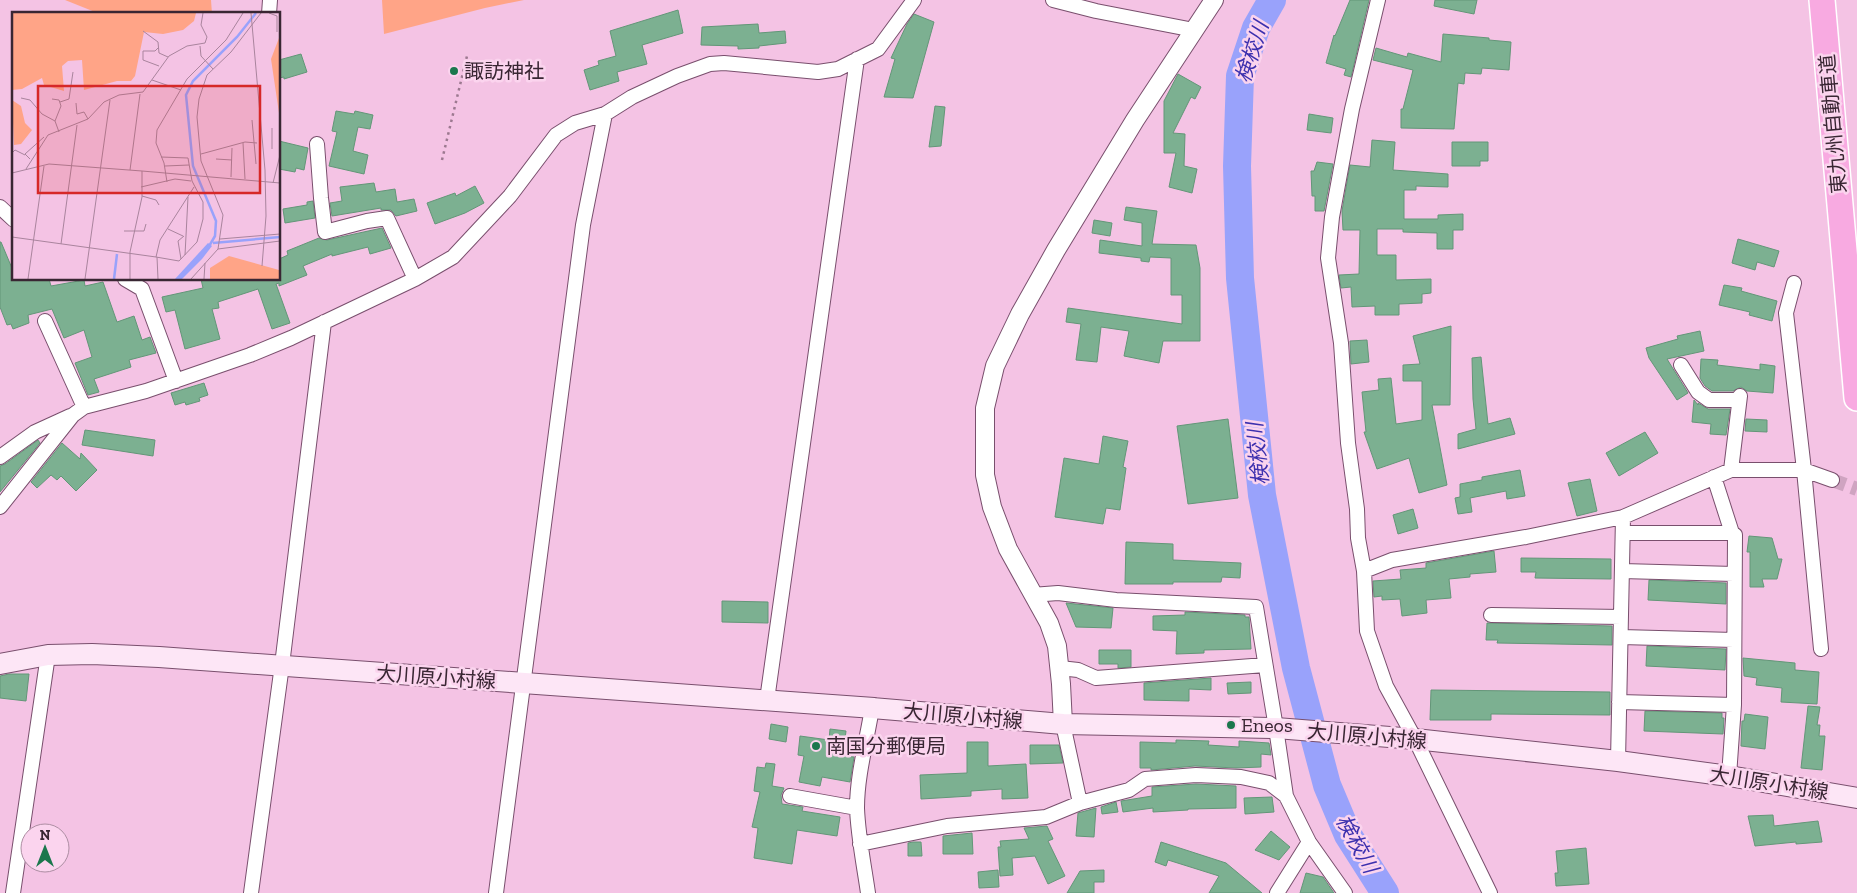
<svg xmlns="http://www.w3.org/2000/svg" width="1857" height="893" viewBox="0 0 1857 893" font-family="'Zilla Slab','Noto Sans JP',serif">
<rect width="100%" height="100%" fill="#f4c3e4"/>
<path fill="#ffa487" d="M65,0H211L212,14H100Z
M382,0H524L485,8L384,34Z"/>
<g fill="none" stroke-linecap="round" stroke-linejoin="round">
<path stroke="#99a2fb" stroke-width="28" d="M1272,0L1256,28L1240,76L1237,166L1240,278L1262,495L1296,668L1327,785L1348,835L1385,893"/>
</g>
<path fill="#7cb091" stroke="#639678" d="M1350,0H1369L1351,77L1344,75L1346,69L1326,63L1334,35L1335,36Z
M1435,0H1477L1474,14L1434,6Z
M678,10L683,33L642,45L647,64L617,72L619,81L590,90L584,70L599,65L598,61L616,56L610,31Z
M914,14L934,22L913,98L884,97L895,59L891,58L907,24Z
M758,24L759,33L785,31L786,43L759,46V48L738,49V46L701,45L702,27Z
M1443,34L1489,38V40L1511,42L1509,70L1482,68L1481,74L1465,73L1464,84L1458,83L1454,129L1401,128V109H1403L1413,70L1373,60L1376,48L1407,57L1408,53L1441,62Z
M301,54L307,72L284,79V77L279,78V60Z
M1178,74L1201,87L1195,99L1191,97L1173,133L1185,134L1184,166L1197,169L1192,193L1169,187L1176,153H1164V101Z
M935,106L945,107L941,146L929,147Z
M336,111L354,114L355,111L373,115L370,129L358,127L353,151L368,155L364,174L329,166L337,132L332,131Z
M1309,114L1333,118L1331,133L1307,130Z
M1372,140L1395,142L1393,170L1448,174V187L1416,186V190H1404V219H1438V215L1463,214V230H1453V249H1437V233L1403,232V229H1377V255H1396V280L1431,279V293L1422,294V303L1399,304V315H1375V306L1352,307L1351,287L1341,288L1339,275L1359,274L1360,230H1343L1342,211L1350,165L1370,167Z
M279,141L308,148L304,170L296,168L295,172L279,169Z
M1452,142H1488V161H1480V166H1452Z
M1317,162L1333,164L1324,211H1315V196H1312L1311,171H1314Z
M374,183L376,192L395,189L397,202L414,199L417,211L396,216L391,210H381V208L332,216L330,203L342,201L340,187Z
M475,186L484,203L465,213L435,224L427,203L455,193L456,196Z
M313,201L315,218L285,223L283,209L307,205V202Z
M1126,207L1157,211L1152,244L1196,245L1200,268V341H1163L1159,363L1124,356L1129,331L1101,327L1097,362L1076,360L1081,324L1066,322L1068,308L1182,324V295H1171V258L1150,257L1149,262L1141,261V258L1099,253L1100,240L1142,246V223L1124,220Z
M1094,220L1112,223L1110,236L1092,233Z
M382,228L391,248L370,254L368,247L332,256V254L303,266L307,275L279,286V283L276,284L290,323L272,329L258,289L218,302L219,308L212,309L220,339L185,349L175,310L166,312L162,297L203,288L201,279H279V259L288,255L287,251L319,238L327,240Z
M1738,239L1779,251L1774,267L1757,262L1755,270L1732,263Z
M0,242H1L14,273V279H49L51,286L84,280L85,286L103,282L117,322L134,316L142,340L150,337L156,353L129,360L131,367L94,379L99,392L88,395L75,363L92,357L84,330L64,338L52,309L28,315L29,323L13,329L11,324L7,325L0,307Z
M1724,285L1742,288L1741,291L1777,301L1772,321L1749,315L1750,312L1719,305Z
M1451,326L1450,405H1432L1447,485L1419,493L1409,458L1377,469L1364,432H1366L1362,392L1379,390L1378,379L1391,378L1396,424L1422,420V381H1403V365L1420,364L1413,336Z
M1700,331L1704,351L1667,359L1688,393L1677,400L1649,358L1646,348L1678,339L1677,336Z
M1367,340L1369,362L1351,364L1350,341Z
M1481,357L1488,424L1510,418L1515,434L1458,449V434L1476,429L1473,399L1472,358Z
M1701,359L1718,360L1717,365L1760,370V364L1775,366L1773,393L1747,391L1741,387L1733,391H1712L1705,386L1700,378Z
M204,383L208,395L199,398L200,401L186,405L185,402L175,405L171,393Z
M1694,400L1698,405V403L1708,409H1730L1726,435L1710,434L1711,424L1692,422Z
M1228,419L1238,498L1188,504L1177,426Z
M1746,419L1767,420V432L1745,431Z
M85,430L155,440L153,456L82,445Z
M1645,432L1658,453L1619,476L1606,453Z
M1103,436L1128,441L1123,467L1126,468L1120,510L1106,508L1103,524L1055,517L1064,458L1099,464Z
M38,440L40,443L0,492V466L5,464Z
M62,443L80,459L81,453L97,470L76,491L61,476L57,480L51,475L37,488L31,482Z
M1520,470L1525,496L1507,499L1506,491L1470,498L1472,512L1458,514L1455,498L1460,497V484L1482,480V477Z
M1590,479L1597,511L1577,516L1568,483Z
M1413,509L1418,528L1398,534L1393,515Z
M1749,536L1772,538L1778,559H1782L1777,579H1762L1764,587H1750V552H1747Z
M1126,542L1173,544V560L1241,563L1240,578L1222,577L1221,582H1173V584H1125Z
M1494,551L1496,572L1470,574V577L1449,579L1451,598L1426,600L1427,613L1402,616L1400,599L1382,600V596L1374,597L1373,581L1401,579L1400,570L1426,568V563Z
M1521,558L1611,559V579L1535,578L1536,572H1521Z
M1649,580L1726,583V604L1648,600Z
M722,601L768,602V623L722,622Z
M1066,603L1113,608L1111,628L1076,627Z
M1185,612L1245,615V617H1249L1251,649L1204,650V653L1176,654L1177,631L1153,630V616L1185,615Z
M1487,623L1612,626V645L1497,643L1498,640H1486Z
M1647,646L1726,649L1725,670L1646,666Z
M1099,650H1131V667L1118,668V664H1099Z
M1743,658L1795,663V670L1819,672L1817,704L1781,702L1782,688L1756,685L1757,678L1744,676Z
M9,674H29L26,701L0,698V676Z
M1211,678V690L1189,689V701L1144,700V683Z
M1251,682V693L1228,694L1227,683Z
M1431,690L1610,692V715L1491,714V720H1430Z
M1808,706L1820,707L1817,725H1820L1819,736H1825L1822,770L1801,768Z
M1645,711L1722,713V718H1724L1723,734L1644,731Z
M1745,714L1768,717L1765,749L1741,746L1742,721H1744Z
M771,724L788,727L786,742L769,739Z
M830,729L846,731L843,756L854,757L850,782L822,777L820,786L799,782L804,756L798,755L800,736L829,740Z
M1176,740L1209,741L1208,745L1239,747V741L1269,743L1271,755L1261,754V767L1236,768L1195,766L1151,770V768H1140V742L1176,743Z
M967,742H988V766L1026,764L1028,798L1002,799V789L971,791V796L921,799L920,775L967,773Z
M1030,745H1059L1063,763L1030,764Z
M766,763L775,764L772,786L784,788L781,795L782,804L803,807L802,811L840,817L837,836L797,830L792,864L754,858L758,828L752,827L760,792L754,791L757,767L765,768Z
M1196,784L1236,786V808L1188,809V810L1153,812V808L1123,812L1121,801L1152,796V787Z
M1272,797L1274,812L1245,814L1244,798Z
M1116,802L1118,812L1102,814L1101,807Z
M1096,808L1094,837L1076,836L1078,813Z
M1773,815L1774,826L1818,821L1822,842L1796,844V842L1755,846L1748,816Z
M1047,826L1053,839L1048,841L1065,876L1048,884L1035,856L1012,858L1013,875L1000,876L998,847H1001L1000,841L1029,839L1024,828Z
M1271,831L1290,847L1279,860L1255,850Z
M972,833L973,854H943V836Z
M913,842H921L922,856H908V843Z
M1161,842L1226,863L1262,893H1209L1219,876L1168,860L1166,866L1155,862Z
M1586,848L1589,884L1556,886L1555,873H1558L1556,851Z
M998,870L999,887L979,888L978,872Z
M1104,870V882H1094V893H1067L1080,871Z
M1306,873L1323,877L1334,893H1300Z"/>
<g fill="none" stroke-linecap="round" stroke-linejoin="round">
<path stroke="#cfa4c1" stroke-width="14" stroke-dasharray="14 7" stroke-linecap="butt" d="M1832,480L1857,489"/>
<defs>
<path id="minor" d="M1053,0L1096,11L1194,30
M1378,0L1352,109L1332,217L1328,258L1341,343L1348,443L1357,509L1358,538L1364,571L1367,631L1386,686L1415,739L1490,893
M269,14L270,0
M317,144L321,198L325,232L367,221L387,218L415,279
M0,207L14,220
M125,279L142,289L176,381
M1794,283L1786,313L1804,470L1821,649
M45,321L84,407
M1681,365L1698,392L1709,400H1739
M0,457L35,432L70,416
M1731,470L1740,396
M1714,477L1732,533L1735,535L1734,705L1729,776
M0,507L73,415L84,407L146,391L250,355L291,338L415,279L453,257L510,196L556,135L575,123L605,114L632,97L677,76L710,64L724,63L818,72L838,69L878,49L914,0
M1623,533H1732
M1364,571L1392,560L1526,537L1623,517L1731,470H1804L1832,480
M1622,571L1734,574
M1032,595L1058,593L1116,600L1256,607L1276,728L1286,796L1309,842L1345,893
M1491,615L1621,617
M1621,637L1734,640
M1060,668L1078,670L1096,678L1265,665
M767,700L857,59
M1619,702L1734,705
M1063,724L1080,803
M1618,761L1623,517
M790,796L857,808
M860,844L947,826L1046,817L1080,803L1129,790L1145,779L1196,775L1241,777L1269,783L1286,796
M13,893L48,655
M251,893L282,665L324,322
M496,893L583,225L605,114
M868,893C864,865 858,836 857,808C857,775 867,740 872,708
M1277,893L1309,842"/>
<path id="tertiary" d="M1063,724L1061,684L1057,646L1049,623L1008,549L992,507L985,475V408L995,366L1020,314L1056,250L1135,120L1214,0"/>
<path id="secondary" d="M0,664L48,655L92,654L159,657L874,708
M872,708L1063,724L1276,728L1415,739L1618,761L1729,776L1857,798"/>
<path id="motorway" d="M1822,0L1857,398"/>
</defs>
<use href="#minor" stroke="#794f6d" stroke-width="16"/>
<use href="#tertiary" stroke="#794f6d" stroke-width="20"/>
<use href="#secondary" stroke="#794f6d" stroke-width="22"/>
<use href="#motorway" stroke="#fff" stroke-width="28"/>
<path stroke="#9c7990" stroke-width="2.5" stroke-dasharray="2.5 4" stroke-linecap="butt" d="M442,160L467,56"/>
<use href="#minor" stroke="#fff" stroke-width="14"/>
<use href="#tertiary" stroke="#fff" stroke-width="18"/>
<use href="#secondary" stroke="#fde6f6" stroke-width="20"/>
<use href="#motorway" stroke="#f8aae1" stroke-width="25"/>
</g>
<g fill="#1b774d" stroke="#fbd4ee" stroke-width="2">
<circle cx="454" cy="71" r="5"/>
<circle cx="1231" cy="725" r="5"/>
<circle cx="816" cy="746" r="5"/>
</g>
<g text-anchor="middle" stroke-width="5" stroke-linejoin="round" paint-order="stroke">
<g font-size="20" fill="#392633" stroke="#fbd4ee" text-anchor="start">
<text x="464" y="78">諏訪神社</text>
<text x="1241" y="732">Eneos</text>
<text x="826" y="753">南国分郵便局</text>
</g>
<g font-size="20" fill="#392633" stroke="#fbd4ee">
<text transform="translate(1833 124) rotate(-95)" y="7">東九州自動車道</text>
<text transform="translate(436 677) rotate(4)" y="7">大川原小村線</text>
<text transform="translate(963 716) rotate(5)" y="7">大川原小村線</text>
<text transform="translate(1367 736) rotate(5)" y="7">大川原小村線</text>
<text transform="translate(1769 783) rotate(9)" y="7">大川原小村線</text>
</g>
<g font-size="21" font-style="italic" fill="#3c30ae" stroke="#fbd4ee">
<text transform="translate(1252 52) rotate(-72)" y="7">検校川</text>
<text transform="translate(1258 454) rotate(-96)" y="7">検校川</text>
<text transform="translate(1357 844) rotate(61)" y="7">検校川</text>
</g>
</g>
<g transform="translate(12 12)">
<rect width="268" height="268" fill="#f4c3e4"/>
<path d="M0,1H184L182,9L171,18L151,22L132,20L123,64L119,69H105L72,78L70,48L56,49L50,54L52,79L32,73L30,66L10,77L0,78ZM267,26V101L259,47ZM0,88L9,94L13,111L20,118L9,132L2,133ZM217,244L267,258V267H198V256Z" fill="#ffa487"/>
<path d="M196,231L200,234L190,247L170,267H163Z" fill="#99a2fb"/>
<path fill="none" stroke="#99a2fb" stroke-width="2.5" d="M201,231L268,225M196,236L203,224L204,209L181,154L174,83L181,69L225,25L244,1M102,267L105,242"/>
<path fill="none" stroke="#a9849d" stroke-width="1" d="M239,1L253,158L254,204L250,254M257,1L265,4V20M131,19L146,30L147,41L156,45M188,34L189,44L201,57M146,36L143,39H131V48L147,54M140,68L169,78M9,86L18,88L30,102L43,109L47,120M40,87L47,88L49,94L43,109M48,90L57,87L61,60M64,91L65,102L72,100L76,107M240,108L244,152M260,116V137M231,131L233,167M0,141L3,138L13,143M189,142L233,130L245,131M18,147L13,142L32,125M204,147L220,148M153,154L177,153M14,157L36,123L76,107L92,90L107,83L131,80L157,44L175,34L193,31L195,25L189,13L191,1M118,158L128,82M130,159L268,171M0,161L37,152L130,159M219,165L220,136M155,170L152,151L144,131L145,118L175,67L214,28L231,1M261,171L268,143M129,175L163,167L179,169M130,184L144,188L147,193M156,217L171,224M112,219H132L134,212M0,225L144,245L148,228L182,175M208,227L268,222M49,232L65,113M206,237L211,203L189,149L185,105L187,87L195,63L219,40L249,1M173,243L176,185M144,245L167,249L185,230L191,207V190L180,169L176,146L149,145M145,245L146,267M169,247L166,229L172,224M16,267L32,154M73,267L98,88M118,267V240L130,185V159M179,267L206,237L268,229M192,267L193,251"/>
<path fill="#d62828" fill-opacity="0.15" stroke="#d62828" stroke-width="2.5" d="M26,74H248V181H26Z"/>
<rect width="268" height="268" fill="none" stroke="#392633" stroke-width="2.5"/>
</g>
<g transform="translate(45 848)"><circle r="24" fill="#fbd4ee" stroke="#ad8ea3"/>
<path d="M0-4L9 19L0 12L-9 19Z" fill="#1b774d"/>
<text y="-8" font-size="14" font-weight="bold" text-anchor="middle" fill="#392633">N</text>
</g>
</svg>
